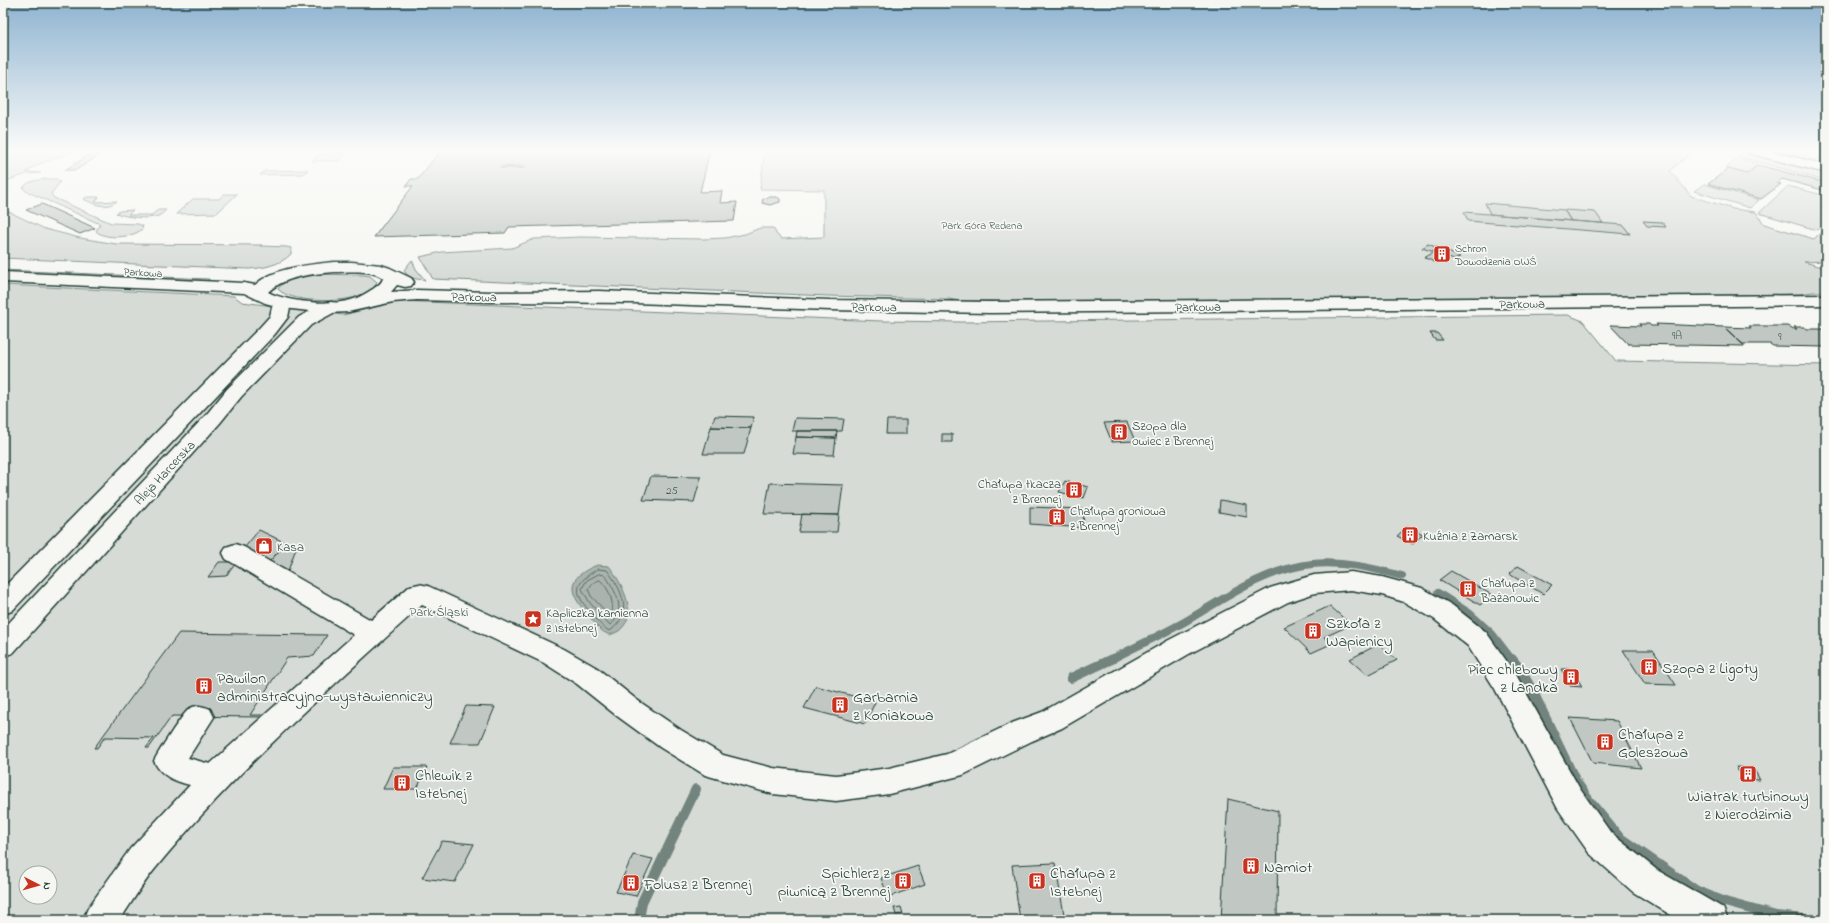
<svg xmlns="http://www.w3.org/2000/svg" width="1829" height="923" viewBox="0 0 1829 923" font-family="'Indie Flower',sans-serif">
<rect width="100%" height="100%" fill="#f6f6f2"/>
<filter id="ink" filterUnits="userSpaceOnUse"><feTurbulence type="fractalNoise" baseFrequency=".025" numOctaves="2"/><feDisplacementMap in="SourceGraphic" scale="8" xChannelSelector="R" yChannelSelector="G"/><feConvolveMatrix kernelMatrix="1 2 1 2 8 2 1 2 1" color-interpolation-filters="sRGB"/></filter>
<g filter="url(#ink)">
<path fill="#d6dbd6" stroke="#7a8c85" fill-rule="evenodd" d="M23,150H78L41,163L26,172L41,173L27,174L3,182V154Z
M765,150H1694L1670,171L1691,196L1733,209L1756,212L1764,224L1814,239L1826,227V261L1804,262L1826,268V292H1813L1799,294L1476,299L959,301L949,299L828,296L433,279L420,257L442,252L512,248L534,239L580,237L704,239L725,238L745,234L760,228H773L777,235L782,239L824,237V190L760,189Z
M1772,150H1798L1826,156V164Z
M1744,152L1826,173V181L1738,156Z
M320,154L345,153L346,154L338,161H312Z
M1738,158L1758,164L1747,174L1726,168Z
M308,170L304,174L260,175L264,171Z
M46,179H57L60,182L51,194L54,198L111,223L138,224L143,226L142,229C133,238 105,240 96,231L100,224L26,191L23,188C27,181 38,180 46,179Z
M1704,184L1759,200L1750,208L1694,191Z
M1788,186L1826,196V221L1817,230L1759,213Z
M224,194H237L217,213L176,214L193,199H219Z
M87,197H99L95,202L117,201C105,210 95,204 83,199Z
M3,209L45,229L80,238L116,244L262,245L260,246L287,247L291,248V254C280,265 264,268 249,269L3,258Z
M133,210L128,215H152L158,210H166C164,212 161,215 158,216C148,220 125,217 116,213L120,211Z
M412,260L416,269L425,280C416,279 408,279 404,270Z
M3,270L209,279V280L205,282L3,273Z
M312,274L364,275L370,276L377,282C371,306 290,305 278,289C285,278 300,277 312,274Z
M3,285L234,296L242,302L343,315L400,301L882,321L962,322L1568,315L1583,321L1616,361L1826,365V920H3ZM26,873H50V897H26Z"/>
<path fill="#aab3ae" stroke="#72847d" d="M597,565L609,566C620,580 639,613 621,629C619,632 614,633 610,635C600,632 595,623 588,615C567,591 566,578 597,565Z"/>
<g fill="none" stroke-linecap="round" stroke-linejoin="round">
<path stroke="#576c65" stroke-width="1" d="M598,569L607,570C622,590 634,613 610,631C602,628 597,620 592,614C573,593 573,583 598,569Z
M599,574L605,575C615,590 628,612 610,625L590,603L582,589L586,581Z
M600,580C610,589 615,604 611,617L591,596L588,589L593,583Z"/>
<path stroke="#72847d" stroke-width="8" d="M1438,593L1469,613L1492,634L1512,660
M1110,660C1135,647 1161,635 1186,621C1225,598 1265,569 1312,564C1342,561 1373,568 1402,576"/>
<path stroke="#72847d" stroke-width="10" d="M1512,659L1520,669L1534,694L1575,780L1590,802L1619,837L1697,891L1725,902L1776,916L1813,920
M1071,678L1112,659
M639,920L642,902L696,789"/>
</g>
<path fill="#c1c8c3" stroke="#1f3d34" d="M97,150H107L76,170H65Z
M441,150H710L700,192L722,191L720,203L737,202L734,221L509,227L505,233L374,237L413,186H406L411,179H418Z
M1758,165L1826,183V191L1782,179L1777,183L1781,184L1761,199L1708,184L1728,169L1747,174Z
M514,166H525L524,168H500L502,167Z
M769,197H777L780,199V202L770,205L762,203L763,199Z
M1485,203L1564,210L1571,221L1490,214Z
M42,204L95,228L80,234L26,210Z
M1564,210L1595,212L1603,223L1571,221Z
M1464,212L1623,225L1630,234L1468,221Z
M1643,221L1662,222L1666,227L1647,226Z
M1428,244L1460,257L1454,260L1443,256L1434,262L1428,259L1424,258L1434,252L1422,248Z
M1639,324H1649L1651,326H1658L1656,324L1724,327L1745,346L1628,344L1610,325L1641,326Z
M1749,326H1788L1794,329H1797L1794,327H1805L1807,329H1826V347L1773,346L1770,344H1742L1724,327L1751,328Z
M1430,333H1437L1443,340H1435Z
M715,416L754,417L751,428L711,427Z
M795,418L844,419L842,431H792Z
M887,420H906V434H886Z
M1127,422L1135,441L1112,442L1104,423Z
M711,427L751,428L744,454H703Z
M797,431H837L836,438L796,437Z
M942,434H952V442H942Z
M796,437L836,438L834,455L793,454Z
M651,476L701,477L694,502L643,500Z
M1065,481L1088,487L1084,498L1059,492Z
M770,483L843,485L839,515L764,514Z
M1220,500L1247,505V517L1219,512Z
M1030,507L1083,509L1084,528L1030,524Z
M802,514L839,515L837,532H799Z
M1407,527L1423,534L1413,544L1397,536Z
M259,530L286,543L270,561L245,547Z
M286,543L296,548L288,571L270,561Z
M219,562H237L226,576L208,577Z
M1518,566L1552,585L1543,594L1509,574Z
M1451,571L1472,583L1492,595L1480,605L1439,580Z
M1330,606L1351,625L1324,637L1331,644L1311,653L1284,627Z
M179,633L242,634L327,635L314,656L287,658L250,715H263L262,717L172,716L149,748H146L154,738L105,737L97,748H94Z
M1379,644L1397,660L1368,675L1350,659Z
M1623,650H1653L1676,685L1645,684Z
M1561,669H1573L1582,687L1570,686Z
M816,686L875,702L865,724L804,708Z
M466,706L495,707L480,743H450Z
M1570,718L1617,721L1641,768L1593,763Z
M393,767H427L417,789H383Z
M1736,767L1753,768L1760,780L1743,779Z
M1228,799L1278,811L1277,920H1221Z
M442,841L474,844L455,882L422,878Z
M633,855L653,859L636,896L616,892Z
M1055,863L1065,920H1020L1012,865Z
M918,866L925,884L888,897L881,878Z
M901,907L903,914L896,915L894,908Z"/>
<g fill="none" stroke-linecap="round" stroke-linejoin="round">
<defs>
<path id="street" d="M1746,150H1767L1826,165V173L1748,153Z
M282,298L288,299L291,303L288,317L275,334L12,611L3,614V588L261,326L270,316L273,303L276,299Z
M331,302L337,303L340,307L337,311L311,325L241,397L220,423L13,653L3,656V629L206,415L227,389L299,317L325,303Z
M235,544L244,547L371,620L410,586L419,584L428,586L564,649L597,668L637,700L681,730L723,755L773,768L836,775L889,768L947,754L1012,723L1042,712L1169,640L1270,588L1314,575L1351,572L1382,577L1422,588L1452,605L1486,632L1515,673L1580,789L1611,833L1657,870L1723,908L1728,920H1679L1633,892L1589,853L1558,809L1495,689L1468,646L1434,619L1404,602L1382,595L1351,590L1315,593L1288,602L1189,654L1062,728L1032,741L963,775L889,794L836,801L773,794L705,775L661,748L617,716L577,684L544,663L422,605C329,689 233,773 154,870C142,885 131,903 120,920H83L88,908L130,849L190,785C174,781 161,776 154,761C159,751 181,716 189,709C196,704 203,706 210,709L214,717L188,758L210,764L354,635L226,559L223,553L226,547Z"/>
<path id="secondary" d="M334,262H352L381,265L390,268L411,278L414,282L411,286L405,287L397,285L391,292L417,290L491,292L599,291L830,300L990,302L1826,295V305L990,313L830,310L634,303L491,302L417,300L393,302L348,312L327,313L283,308L265,303L244,293L3,282V272L244,283L255,285C275,267 308,265 334,262ZM334,272C349,272 371,269 383,278C382,283 377,286 373,289C366,293 359,298 351,300C330,306 287,302 268,292C285,276 312,274 334,272Z"/>
</defs>
<use href="#street" stroke="#1f3d34" stroke-width="3"/>
<use href="#secondary" stroke="#1f3d34" stroke-width="3"/>
<use href="#street" fill="#f6f6f2" fill-rule="evenodd"/>
<use href="#secondary" fill="#f6f6f2" fill-rule="evenodd"/>
</g>
</g>
<linearGradient id="sky" x2="0" y2="1"><stop stop-color="#8fb4d1"/><stop offset="0.54" stop-color="#fbfbf9"/><stop offset="1" stop-color="#fbfbf9" stop-opacity="0"/></linearGradient>
<rect width="1829" height="279" fill="url(#sky)"/>
<defs>
<symbol id="building-square" viewBox="-11 -11 22 22"><rect x="-9" y="-9" width="18" height="18" rx="4" fill="#c8321e" stroke="#f6f6f2"/><path d="M-4-6H4V6H1V3H-1V6H-4ZM-2.5-4.3h1.7v1.8h-1.7ZM.8-4.3h1.7v1.8H.8ZM-2.5-1h1.7V.8h-1.7ZM.8-1h1.7V.8H.8Z" fill="#fff"/></symbol>
<symbol id="shop-square" viewBox="-11 -11 22 22"><rect x="-9" y="-9" width="18" height="18" rx="4" fill="#c8321e" stroke="#f6f6f2"/><path d="M-5-2.5h2.3a2.7 3.5 0 0 1 5.4 0H5L5.5 6h-11ZM-1.5-2.5h3a1.5 2.3 0 0 0-3 0Z" fill="#fff"/></symbol>
<symbol id="sight-square" viewBox="-11 -11 22 22"><rect x="-9" y="-9" width="18" height="18" rx="4" fill="#c8321e" stroke="#f6f6f2"/><path d="M0-6L1.8-2.2L6-1.7L2.9 1.2L3.7 5.4L0 3.3L-3.7 5.4L-2.9 1.2L-6-1.7L-1.8-2.2Z" fill="#fff"/></symbol>
</defs>
<g fill-rule="evenodd">
<use href="#building-square" x="1432" y="244" width="20" height="20"/>
<use href="#building-square" x="1109" y="422" width="20" height="20"/>
<use href="#building-square" x="1064" y="480" width="20" height="20"/>
<use href="#building-square" x="1047" y="507" width="20" height="20"/>
<use href="#building-square" x="1400" y="525" width="20" height="20"/>
<use href="#shop-square" x="254" y="536" width="20" height="20"/>
<use href="#building-square" x="1458" y="579" width="20" height="20"/>
<use href="#sight-square" x="523" y="609" width="20" height="20"/>
<use href="#building-square" x="1303" y="621" width="20" height="20"/>
<use href="#building-square" x="1639" y="657" width="20" height="20"/>
<use href="#building-square" x="1561" y="667" width="20" height="20"/>
<use href="#building-square" x="194" y="676" width="20" height="20"/>
<use href="#building-square" x="830" y="695" width="20" height="20"/>
<use href="#building-square" x="1595" y="732" width="20" height="20"/>
<use href="#building-square" x="1738" y="764" width="20" height="20"/>
<use href="#building-square" x="392" y="773" width="20" height="20"/>
<use href="#building-square" x="1241" y="856" width="20" height="20"/>
<use href="#building-square" x="893" y="871" width="20" height="20"/>
<use href="#building-square" x="1027" y="871" width="20" height="20"/>
<use href="#building-square" x="621" y="873" width="20" height="20"/>
</g>
<g text-anchor="middle" stroke-width="3.5" stroke-linejoin="round" paint-order="stroke">
<g font-size="11" fill="#445d54" stroke="#f6f6f2">
<text x="982" y="229">Park Góra Redena</text>
</g>
<g font-size="11" fill="#1f3d34" stroke="#f6f6f2" text-anchor="start">
<text x="1455" y="252">Schron<tspan x="1455" dy="13">Dowodzenia OWŚ</tspan></text>
</g>
<g font-size="11" fill="#1f3d34" stroke="#f6f6f2">
<text transform="translate(143 272) rotate(3)" y="4">Parkowa</text>
</g>
<g font-size="11" fill="#486058">
<text x="1677" y="339">9A</text>
<text x="1780" y="340">9</text>
<text x="672" y="494">25</text>
</g>
<g font-size="13" fill="#1f3d34" stroke="#f6f6f2">
<text transform="translate(474 296) rotate(1)" y="5">Parkowa</text>
<text transform="translate(1522 303) rotate(-1)" y="5">Parkowa</text>
<text transform="translate(874 306) rotate(1)" y="5">Parkowa</text>
<text transform="translate(1198 306) rotate(-1)" y="5">Parkowa</text>
<text transform="translate(164 472) rotate(-47)" y="5">Aleja Harcerska</text>
</g>
<g font-size="13" fill="#1f3d34" stroke="#f6f6f2" text-anchor="start">
<text x="1132" y="430">Szopa dla<tspan x="1132" dy="15">owiec z Brennej</tspan></text>
<text x="1061" y="488" text-anchor="end">Chałupa tkacza<tspan x="1061" dy="15">z Brennej</tspan></text>
<text x="1070" y="515">Chałupa groniowa<tspan x="1070" dy="15">z Brennej</tspan></text>
<text x="1423" y="540">Kuźnia z Zamarsk</text>
<text x="277" y="551">Kasa</text>
<text x="1481" y="587">Chałupa z<tspan x="1481" dy="15">Bażanowic</tspan></text>
<text x="546" y="617">Kapliczka kamienna<tspan x="546" dy="15">z Istebnej</tspan></text>
</g>
<g font-size="13" fill="#445d54" stroke="#f6f6f2">
<text x="439" y="616">Park Śląski</text>
</g>
<g font-size="16" fill="#1f3d34" stroke="#f6f6f2" text-anchor="start">
<text x="1326" y="628">Szkoła z<tspan x="1326" dy="18">Wapienicy</tspan></text>
<text x="1662" y="673">Szopa z Ligoty</text>
<text x="1558" y="674" text-anchor="end">Piec chlebowy<tspan x="1558" dy="18">z Landka</tspan></text>
<text x="217" y="683">Pawilon<tspan x="217" dy="18">administracyjno-wystawienniczy</tspan></text>
<text x="853" y="702">Garbarnia<tspan x="853" dy="18">z Koniakowa</tspan></text>
<text x="1618" y="739">Chałupa z<tspan x="1618" dy="18">Goleszowa</tspan></text>
<text x="415" y="780">Chlewik z<tspan x="415" dy="18">Istebnej</tspan></text>
<text x="1748" y="801" text-anchor="middle">Wiatrak turbinowy<tspan x="1748" dy="18">z Nierodzimia</tspan></text>
<text x="1264" y="872">Namiot</text>
<text x="890" y="878" text-anchor="end">Spichlerz z<tspan x="890" dy="18">piwnicą z Brennej</tspan></text>
<text x="1050" y="878">Chałupa z<tspan x="1050" dy="18">Istebnej</tspan></text>
<text x="644" y="889">Folusz z Brennej</text>
</g>
</g>
<rect width="1829" height="923" fill="none" stroke="#f6f6f2" stroke-width="16"/>
<rect x="8" y="8" width="1813" height="907" fill="none" stroke="#1f3d34" stroke-width="1.5" filter="url(#ink)"/>
<g transform="translate(38 885) rotate(96)"><circle r="19" fill="#f6f6f2" stroke="#a0aca6"/>
<path d="M0-3L7 15L0 10L-7 15Z" fill="#c8321e"/>
<text y="-6" font-size="11" font-weight="bold" text-anchor="middle" fill="#1f3d34">N</text>
</g>
</svg>
